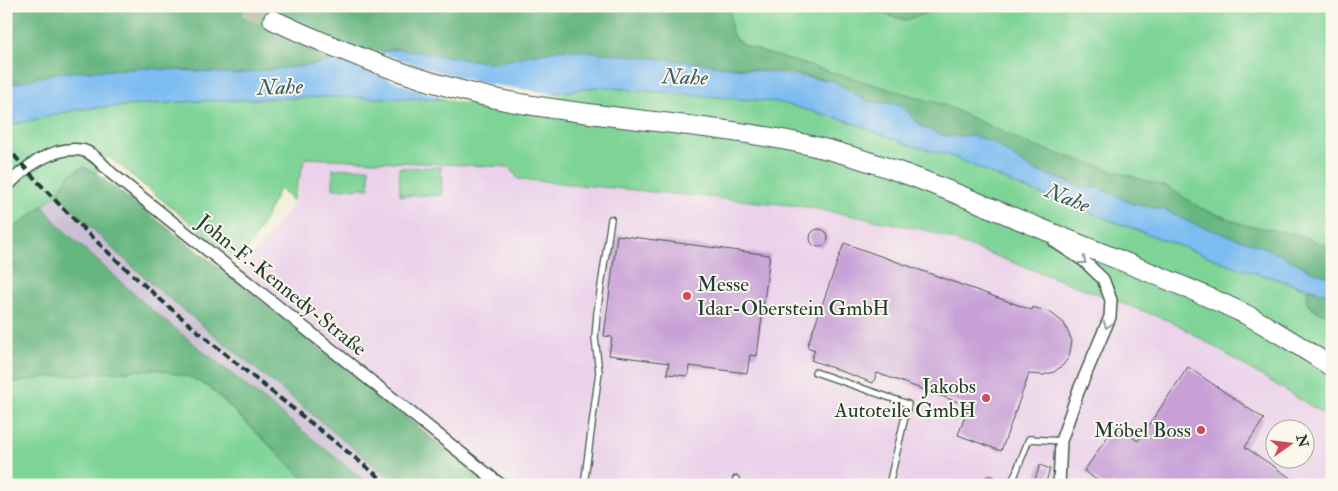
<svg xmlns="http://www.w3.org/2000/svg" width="1338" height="491" viewBox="0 0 1338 491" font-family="'IM FELL Double Pica',serif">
<rect width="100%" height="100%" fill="#fbf7ec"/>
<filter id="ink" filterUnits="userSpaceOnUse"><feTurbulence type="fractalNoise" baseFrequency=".02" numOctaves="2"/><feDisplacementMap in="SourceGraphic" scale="10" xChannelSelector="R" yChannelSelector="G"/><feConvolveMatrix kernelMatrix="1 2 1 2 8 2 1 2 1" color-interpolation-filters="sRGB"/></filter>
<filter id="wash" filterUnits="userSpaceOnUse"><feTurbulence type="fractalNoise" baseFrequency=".0096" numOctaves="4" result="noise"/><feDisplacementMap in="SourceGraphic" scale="20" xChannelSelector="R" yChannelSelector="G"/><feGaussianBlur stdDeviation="1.12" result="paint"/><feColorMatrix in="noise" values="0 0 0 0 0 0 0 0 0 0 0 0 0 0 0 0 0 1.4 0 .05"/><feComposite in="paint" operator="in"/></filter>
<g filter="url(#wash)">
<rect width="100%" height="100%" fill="#f2edd6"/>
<path fill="#ebd1eb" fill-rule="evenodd" d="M305,158L510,167L518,179L801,206L926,230L1175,323L1332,419V485H490L234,279L296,201ZM1276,428H1306V458H1276Z"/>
<path fill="#cbbfd5" d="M57,194L116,252L165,295L399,485H370L153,311L58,225L43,206Z"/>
<path fill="#7ed497" stroke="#4e8866" d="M731,6H851L906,20L944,6H1332V248L1296,234L1245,225L1200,208L1169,188L1030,145L947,106L766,53C735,42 728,42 731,6Z
M598,87L778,102L845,120L909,145L949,155L1021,187L1242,269L1308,289L1306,300L1312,309L1332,317V419L1175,323L926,230L801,206L518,179L510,167L305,158L293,201L279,189L261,227L239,262L108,156L96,173L83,167L69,175L57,194L6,234V126L79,109L196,101L326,97L503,100Z
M441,167L442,195L400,196L399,168Z
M369,168V188L333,189V169Z
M154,369L190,377L209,387L310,485H6V384L47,377Z"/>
<path fill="#66b680" stroke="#427a5a" d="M6,6H731C728,42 735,42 766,53L947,106L1030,145L1170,188L1200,208L1245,225L1296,234L1332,248V278L1312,271L1266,248L1188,222L1165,210L1133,204L1099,188H1085L1031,169L992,142L973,136H944L922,127L900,104L867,102L834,81L788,73L561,49L493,63L397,49L319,64L236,74L146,68L55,73L6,86Z
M851,6H944L906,20Z
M83,167L96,173L234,279L490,485H399L165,295L116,252L57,194L69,175Z
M43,206L58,225L153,311L370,485H310L226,402L209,387L190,377L154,369L47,377L6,384V234Z
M1308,289L1332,295V317L1313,309L1306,300Z"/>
<path fill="#7cbcf1" stroke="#4e7c92" d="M397,49L493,63L561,49L683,61L834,81L867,102L900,104L922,127L944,136H973L992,142L1031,169L1085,188H1099L1133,204L1165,210L1188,222L1266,248L1312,271L1332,278V295L1242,269L1021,187L949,155L909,145L845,120L778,102L598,87L503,100L326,97L196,101L79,109L6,126V86L55,73L146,68L236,74L319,64Z"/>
<path fill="#f2edd6" d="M375,51L436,71L482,83L561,95L503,102H456L423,92L334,59Z"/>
<g id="blocks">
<path fill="#c8a0d7" d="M810 238a9 9 0 1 1 18 0a9 9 0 1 1-18 0Z
M617,235L770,255L757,356L750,355L747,373L689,366L688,376L667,374L669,363L609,355L612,337L604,336Z
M844,243L1032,310L1033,307L1051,313L1064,323L1072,341L1069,357L1063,365L1054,372L1043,375L1029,374L1001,451L958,435L969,406L877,373L873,383L811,360L815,350L807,347Z
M1188,367L1264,419L1245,447L1301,485H1104L1084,471L1115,426L1138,441Z
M1040,465L1050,469L1045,485H1033Z"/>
</g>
</g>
<g filter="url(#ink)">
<use href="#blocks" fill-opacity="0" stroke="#3f574c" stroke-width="1"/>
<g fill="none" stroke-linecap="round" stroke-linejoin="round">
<path stroke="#c8cab6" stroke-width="19" stroke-dasharray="19 9" stroke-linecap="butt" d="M245,6L273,20"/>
<defs>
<path id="service" d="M815,372L908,404L889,485
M736,479L738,485
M584,485L599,372L595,338L597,313L611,219
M987,485L989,479L1005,485
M1011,485L1029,439L1061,441"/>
<path id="minor" d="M6,188C23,168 52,146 81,150C93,152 103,165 111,173L501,485
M1055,242L1084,261L1103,279L1111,300L1110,317L1078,392L1061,441L1059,485"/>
<path id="primary" d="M273,20C348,55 426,85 507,101C607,120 710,123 809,145C889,163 966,198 1042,229C1110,257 1179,282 1245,314C1275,330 1303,348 1332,367"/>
</defs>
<use href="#service" stroke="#3f574c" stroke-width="8"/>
<use href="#minor" stroke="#3f574c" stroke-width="14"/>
<use href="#primary" stroke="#3f574c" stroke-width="21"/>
<use href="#service" stroke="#fff" stroke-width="5.5"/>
<use href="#minor" stroke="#fff" stroke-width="11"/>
<use href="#primary" stroke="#fff" stroke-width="19"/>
<path stroke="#1f3d34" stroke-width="4" stroke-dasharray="8 4" stroke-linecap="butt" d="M6,146C117,276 256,378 389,485"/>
</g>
<defs><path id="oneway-chevron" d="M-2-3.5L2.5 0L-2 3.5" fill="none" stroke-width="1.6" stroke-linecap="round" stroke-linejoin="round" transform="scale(1.25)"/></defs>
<g stroke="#8f9e9a">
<use href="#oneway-chevron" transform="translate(1083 261) rotate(38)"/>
<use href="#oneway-chevron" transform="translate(1107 325) rotate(111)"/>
</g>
</g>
<g fill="#d1495b" stroke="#fbf7ec" stroke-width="2">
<circle cx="687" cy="296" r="5"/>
<circle cx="986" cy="398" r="5"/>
<circle cx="1201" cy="430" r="5"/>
</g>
<g text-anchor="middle" stroke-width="4" stroke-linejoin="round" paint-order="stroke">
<g font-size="21" fill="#1f3d34" stroke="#fbf7ec" text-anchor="end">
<text x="697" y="291" text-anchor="start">Messe<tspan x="697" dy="24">Idar-Oberstein GmbH</tspan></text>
<text x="976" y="393">Jakobs<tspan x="976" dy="24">Autoteile GmbH</tspan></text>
<text x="1191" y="437">Möbel Boss</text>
</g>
<g font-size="21" fill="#1f3d34" stroke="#fbf7ec">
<text transform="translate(282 285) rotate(39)" y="7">John-F.-Kennedy-Straße</text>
</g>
<g font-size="22" font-style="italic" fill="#365d63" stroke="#fbf7ec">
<text transform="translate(685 76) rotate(2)" y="8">Nahe</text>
<text transform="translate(280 86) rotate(-2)" y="8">Nahe</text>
<text transform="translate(1068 197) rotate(22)" y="8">Nahe</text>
</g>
</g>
<rect width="1338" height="491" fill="none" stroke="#fbf7ec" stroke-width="25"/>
<g transform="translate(1290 444) rotate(76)"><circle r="24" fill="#fbf7ec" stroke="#a3ada2"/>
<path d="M0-4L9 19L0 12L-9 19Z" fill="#d1495b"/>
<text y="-8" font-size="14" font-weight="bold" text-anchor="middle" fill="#1f3d34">N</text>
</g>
</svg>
